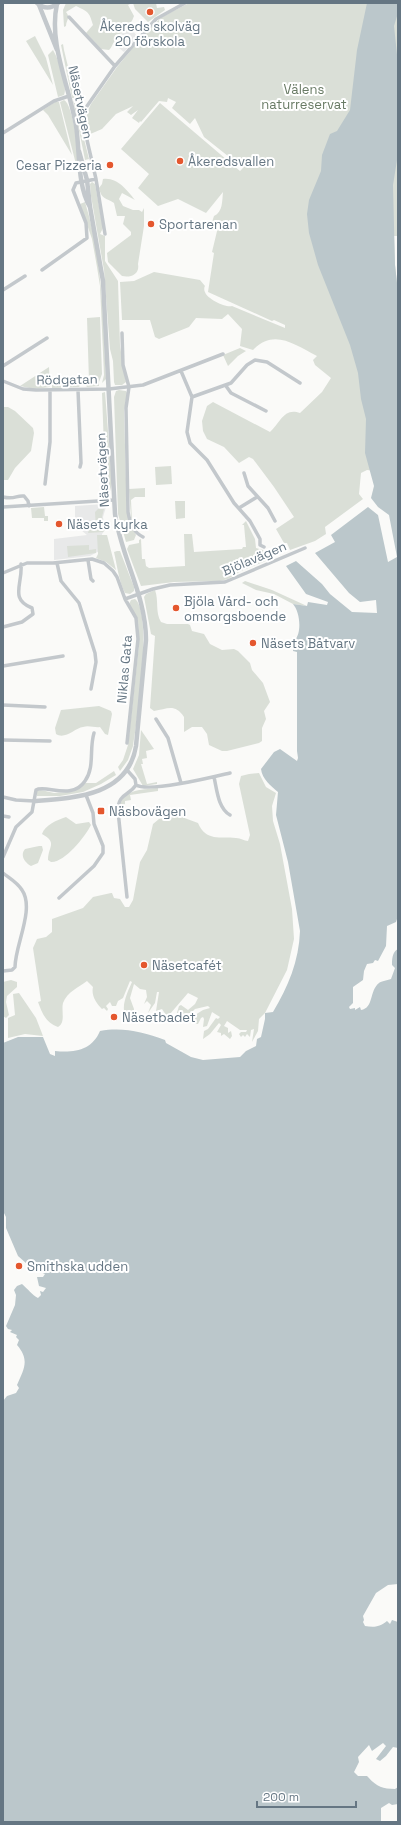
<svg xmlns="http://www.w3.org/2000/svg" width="401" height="1825" viewBox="0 0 401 1825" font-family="'Space Grotesk',sans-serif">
<rect width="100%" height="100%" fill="#fafaf8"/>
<path fill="#e8e9e9" d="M127,27L130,28L138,37L124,52L114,44L115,40Z
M104,504L106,507L103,517L105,530L102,534L103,548L101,550L90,556L54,560V539L87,535L75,525V506Z"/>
<path fill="#dadfd7" d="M66,3H132L128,5L134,16C131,27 119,32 114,42C112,45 112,47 109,50L101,49L86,33L93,25C89,11 88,12 76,6L66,12C71,18 66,20 66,26L64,27L63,10Z
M133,3H156L157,8L164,7L165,10L148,22L135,9Z
M189,3H398V236H394L395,265L398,292V473L367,470L361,473L359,494L363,499L325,527L326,534L315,541L290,550L287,543H284L276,529L294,517L274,487L253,459L249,457L239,463L224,447L207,439L203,431L202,421L207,406L213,402L270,432C280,423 284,407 300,413L322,392L331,378L315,365L313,360L317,356C295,345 274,328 253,350L240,346L242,329L228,314L222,319L196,318L189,327L159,339L155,337L150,320H122L120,282L134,281L154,272L200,280L205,286C204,287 204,291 205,292C207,299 226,308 232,306L285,328V325L274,320L272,321L208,292L214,253L212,252L218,227L212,222L214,216C223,212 222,201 223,192L206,213L178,199L158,206L138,188L149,174L121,149L160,103L240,171L243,168L204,137L195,118L190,124L172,108L176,102L168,98L167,102L159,101L141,122L140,121L139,123L132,118L138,110L131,115L127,112L133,106L116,114L102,129L88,135C85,123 85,115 91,104L117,67L147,31L162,17Z
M35,36L46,58L53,85L26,41Z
M63,44L64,50L77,104L74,98H72L61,45Z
M53,50C58,58 68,86 64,95L58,97L48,55Z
M64,100C74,105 80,162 78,172L60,102Z
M73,100L77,107L81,109L80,123L89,159L85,160Z
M55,102H59L72,155L48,115L43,110Z
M103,179C117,177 127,190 135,200L122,193L119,199L123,206L133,210H139L142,212L144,208V226L138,264C140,274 131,278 122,276L108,262L107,253L131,235V232L123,224L125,216H117L114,203C106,198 101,199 99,188L102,184Z
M92,182L95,184L103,228L100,234L105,236V261L118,281L120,346L126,382L122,385H115L114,382L113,361L110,349L104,270L91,196L90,184Z
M85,202C103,260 103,320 106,379L102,383L104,375L100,286L97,267L92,239L80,204Z
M100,317L102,374L99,382V386L87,387L84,383L89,381L87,318Z
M240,348L246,351L238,356L228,366L223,355Z
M49,367L50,387L34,389L20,386Z
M52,382H79L81,384L79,387L52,388Z
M119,390L126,391L127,393L124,412L127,514L136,535L134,540L126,542L118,514L114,397L116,391Z
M105,392L112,483L109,495L108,463L104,448L102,393Z
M3,407H8L15,411L33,428L34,433L31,451L15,468L8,480H3Z
M171,466L172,484L156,485L155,467Z
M145,488V497H135L131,500L132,521H135V525L131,518L129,489Z
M175,501H185V518L176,519Z
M44,507L45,516H48V521H44V518H32L31,508Z
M98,509H104L102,517L105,530L103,532L88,533L89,529H96L95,512Z
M246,521L255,539L256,548L263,550L268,560L241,571L228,579L220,581L174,582L141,586L127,549L129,545L139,543V540L141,539L142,559H145L146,566L149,568L185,566L184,534H192L194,552L242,549L243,547H246L244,525H242Z
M97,535H107L116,570L106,562L96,558L98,554Z
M89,545V550L96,549V553L68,557L67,546Z
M117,551H120L134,587V591L130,594L125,593C119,582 117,565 114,552Z
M245,581L272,590L307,606L293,604L274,594L256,590L242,583Z
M155,590C159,601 155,612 161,622L167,624H188L190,625L192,631L204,634L210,644L222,650L234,649L238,651L250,663L252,670L263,683L270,702L264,711L266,719L262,728V741L259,743L227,751H222L209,745L207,734L202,727H192L184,732V717C175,703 167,709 154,711L150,708L155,636L151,634L144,597L146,594Z
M135,599C153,613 137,722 133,746L128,760L120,771L118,767L123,760L128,745L139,645L138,620L129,604L131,600Z
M99,706L111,711L112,714L108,735L105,734L100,727C95,728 89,725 83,727C75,728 65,740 56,734L55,728L61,710Z
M141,730L154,749L146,751L147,758L142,759L143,764H141L147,784L157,782V784L143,786L133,769L139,755Z
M114,771L116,775L101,784L83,792L60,796H37V791L41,790L54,793L67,792L85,783H96Z
M259,773L266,787L276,793L272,806L273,821L280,844L292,909L294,939L287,970L265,1013L259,1019L258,1031L252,1042L254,1029L251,1030L250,1037L247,1034L245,1037L243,1035L241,1037L239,1034L241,1032H246L247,1030H240L227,1021L224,1026L228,1028V1033L231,1031L232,1036L230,1039L224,1034L221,1036V1033L217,1032L221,1025L219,1023L210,1034L203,1039L204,1031L208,1029L216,1018L218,1019L220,1017L212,1012L207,1026L203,1027L204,1019L203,1017L201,1018L198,1024H193L195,1015L203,1010L210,1008L208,1006L195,1009L191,1013L183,1014L178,1019H175L179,1006L181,1005L188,1010L195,1004L198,998L188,993L170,1014L166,1015L162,1009L156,1011L159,992H157L155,1003L148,1013L151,1005L147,1001L144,1004L147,997L146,990L140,989L134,984L130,998L134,1009L133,1023C131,1020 128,1019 126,1016C120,1007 128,991 132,982L130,981L123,998L118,1001L116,1006H112L110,1002L106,1006L108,1009L107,1011L104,1008L102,1009C96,1003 91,995 93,987L87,981C79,987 67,992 63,1003C61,1011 66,1022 58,1027C46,1023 42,1013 38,1002L41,1001L33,948L37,939L46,937L52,932V919L83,908L93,897L111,893H112L114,898L120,899L125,907H129L133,900L140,862L147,850L153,824L159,819L179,816L198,823C206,842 220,836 236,838C241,838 244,841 248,841L250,835L239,784L241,776L249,774Z
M158,788V791L130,795L131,800L125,801V804L123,805L124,817L120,815C117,789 139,790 158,788Z
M66,817L76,824L89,822L91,825C85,837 64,863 51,862L48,860C48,846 58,843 42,834C45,825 57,820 66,817Z
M39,846H42L43,850L38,863L31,866C24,862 20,855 25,849Z
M11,980L17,982V987L7,996L6,1002L9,1015L6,1018L3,1016V982Z
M19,993L36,1018L43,1036L25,1034L8,1038V1018L15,1015L13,994Z"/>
<path fill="#bbc7cb" d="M367,3H398V13L394,26L398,64V154L393,185L395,265L398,292V916L396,922L387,926L386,946L378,961L375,960L373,963L367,964L364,971L363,980L353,987V1003L349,1007L350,1009L355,1008V1010L360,1007L361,1010C374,1008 369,991 379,983C380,982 387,980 391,979L395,968L392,965C392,960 392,952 398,949V1584L388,1585L376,1593L363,1616L364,1620L363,1622L365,1626C372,1627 379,1628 387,1621L390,1624L392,1620L398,1622V1748L393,1747L386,1756L380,1761L376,1759L386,1746L383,1743L372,1751L369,1745L358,1757L359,1762L354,1772L358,1776H367C376,1786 382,1789 395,1789L398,1787V1804L392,1805L389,1803L381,1808V1822H3V1401L7,1396L16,1393L19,1388L17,1385C24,1369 30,1360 17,1345L19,1340L16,1337L17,1335L10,1332L12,1330L8,1329L6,1326L15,1305L16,1295L14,1290L17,1286L22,1284C28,1289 32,1295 38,1298L41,1295L40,1291L43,1292L46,1288L39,1286L37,1277H43L45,1274L38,1271H35L18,1256L6,1228V1217L3,1211V1043L18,1037H43L50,1054L55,1056V1051C75,1053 92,1050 100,1031C123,1027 143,1032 165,1040L166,1043L191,1057L203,1060L240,1057L246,1051L256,1046L257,1039L261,1037L265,1019V1013L273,1012C288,987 299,961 300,931L288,862L276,815L278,792C271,786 262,779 261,769L274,752L280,749L297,761L298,758L297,751V652L293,651V644H289L288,640H295C302,632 300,612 293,604L307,606L308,602L327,605L328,602L306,594L286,566L296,561L322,584L330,594L352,612L377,613L376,600L360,602L349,593L315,553L335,542L331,535L368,507L378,515L388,562L397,557L389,515L378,507L371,498L374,486L365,453L366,419L361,399L358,373L350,345L318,265L309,233L307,214L309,200L321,171L322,155L330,134L337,131L350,110L357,50Z"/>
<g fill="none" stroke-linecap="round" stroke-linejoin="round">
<path stroke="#c3c8cc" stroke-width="3.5" d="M69,17L115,66
M3,133L54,101L69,96
M96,179L84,127L83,118L85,109L115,66L156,19L185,3
M42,270L87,238L86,223L73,190L76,183L96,179L105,234
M3,290L25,276
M122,333L123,365L129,387L126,408L128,512C130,523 133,532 143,537
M3,366L47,338
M181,371L192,397L187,432L190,443L207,460L234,503L250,521L260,539V545L264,547
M3,381L23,389L36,390L109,389L143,385L223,354
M226,386L231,393L266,411
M78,390L81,463L80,467
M192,397L231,383L247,365L255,360L267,362L300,383
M244,473L248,486L268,508L275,521
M45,484L50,442V390
M3,497C15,500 16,495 24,496L28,501L29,506
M3,507L114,500
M239,508L257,497
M88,560L91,579L93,581
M57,563L61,581L79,603L95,653L96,662L91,689
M3,573L27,563H53L92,559L104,563L113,571L117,577L125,599L153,589L170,585L225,582L305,548
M125,599L136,618L138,639L127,743
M3,627L22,622L33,614L32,608C9,599 23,584 21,564
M3,666L63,656
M3,705L45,707
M156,719L168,738L181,783
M3,740L50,741
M214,777C217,790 218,808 230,815
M136,785C150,793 213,777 230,773
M3,797L16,800L34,801
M3,816L9,817
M3,857L16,827L32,812L36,790C45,784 72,801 85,781C95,767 89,749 94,733
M3,873C9,878 17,882 22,890C35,909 15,945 15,967L12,970L3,971
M127,897L118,811C118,793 129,796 136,785L135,779L127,770
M59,898L94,866L103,853V846L94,824L93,813L86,795"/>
<path stroke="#c3c8cc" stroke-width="4.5" d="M37,3C44,9 51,9 58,3
M57,4C48,43 70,88 76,126C80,150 77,186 90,207
M39,5L57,50
M34,801C74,798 128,796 136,746L146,640C146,595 121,557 115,514L103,281L90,207L87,180L79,151"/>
</g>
<g fill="#e4572e" stroke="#fff" stroke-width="1.5">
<circle cx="150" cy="12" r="4"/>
<circle cx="180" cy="161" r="4"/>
<circle cx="110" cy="165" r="4"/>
<circle cx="151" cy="224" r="4"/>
<circle cx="59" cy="524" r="4"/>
<circle cx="176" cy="608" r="4"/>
<circle cx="253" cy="643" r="4"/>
<rect x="97" y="807" width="8" height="8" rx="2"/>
<circle cx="144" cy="965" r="4"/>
<circle cx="114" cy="1017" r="4"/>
<circle cx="19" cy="1266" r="4"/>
</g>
<g text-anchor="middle" stroke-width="4" stroke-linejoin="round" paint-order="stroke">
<g font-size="13" fill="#657683" stroke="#fff" text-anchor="start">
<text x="150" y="31" text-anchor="middle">Åkereds skolväg<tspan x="150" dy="15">20 förskola</tspan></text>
<text x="188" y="166">Åkeredsvallen</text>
<text x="102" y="170" text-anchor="end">Cesar Pizzeria</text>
<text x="159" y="229">Sportarenan</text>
<text x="67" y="529">Näsets kyrka</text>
<text x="184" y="606">Bjöla Vård- och<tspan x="184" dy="15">omsorgsboende</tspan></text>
<text x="261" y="648">Näsets Båtvarv</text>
<text x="109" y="816">Näsbovägen</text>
<text x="152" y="970">Näsetcafét</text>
<text x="122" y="1022">Näsetbadet</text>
<text x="27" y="1271">Smithska udden</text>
</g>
<g font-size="13" fill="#687a64" stroke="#fff">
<text x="304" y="94">Välens<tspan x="304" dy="15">naturreservat</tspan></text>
</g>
<g font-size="13" fill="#657683" stroke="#fff">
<text transform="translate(81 102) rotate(78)" y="5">Näsetvägen</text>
<text transform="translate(67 379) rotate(-1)" y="5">Rödgatan</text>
<text transform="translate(102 470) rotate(-93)" y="5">Näsetvägen</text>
<text transform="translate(254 558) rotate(-23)" y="5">Bjölavägen</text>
<text transform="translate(124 669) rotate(-85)" y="5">Niklas Gata</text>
</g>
</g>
<rect width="401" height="1825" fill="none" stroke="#657683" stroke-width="8"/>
<path d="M257 1801v6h99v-6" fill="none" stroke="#657683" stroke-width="2"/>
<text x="263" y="1801" font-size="12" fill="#657683" stroke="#ffffff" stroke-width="3" paint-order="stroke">200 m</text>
</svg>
